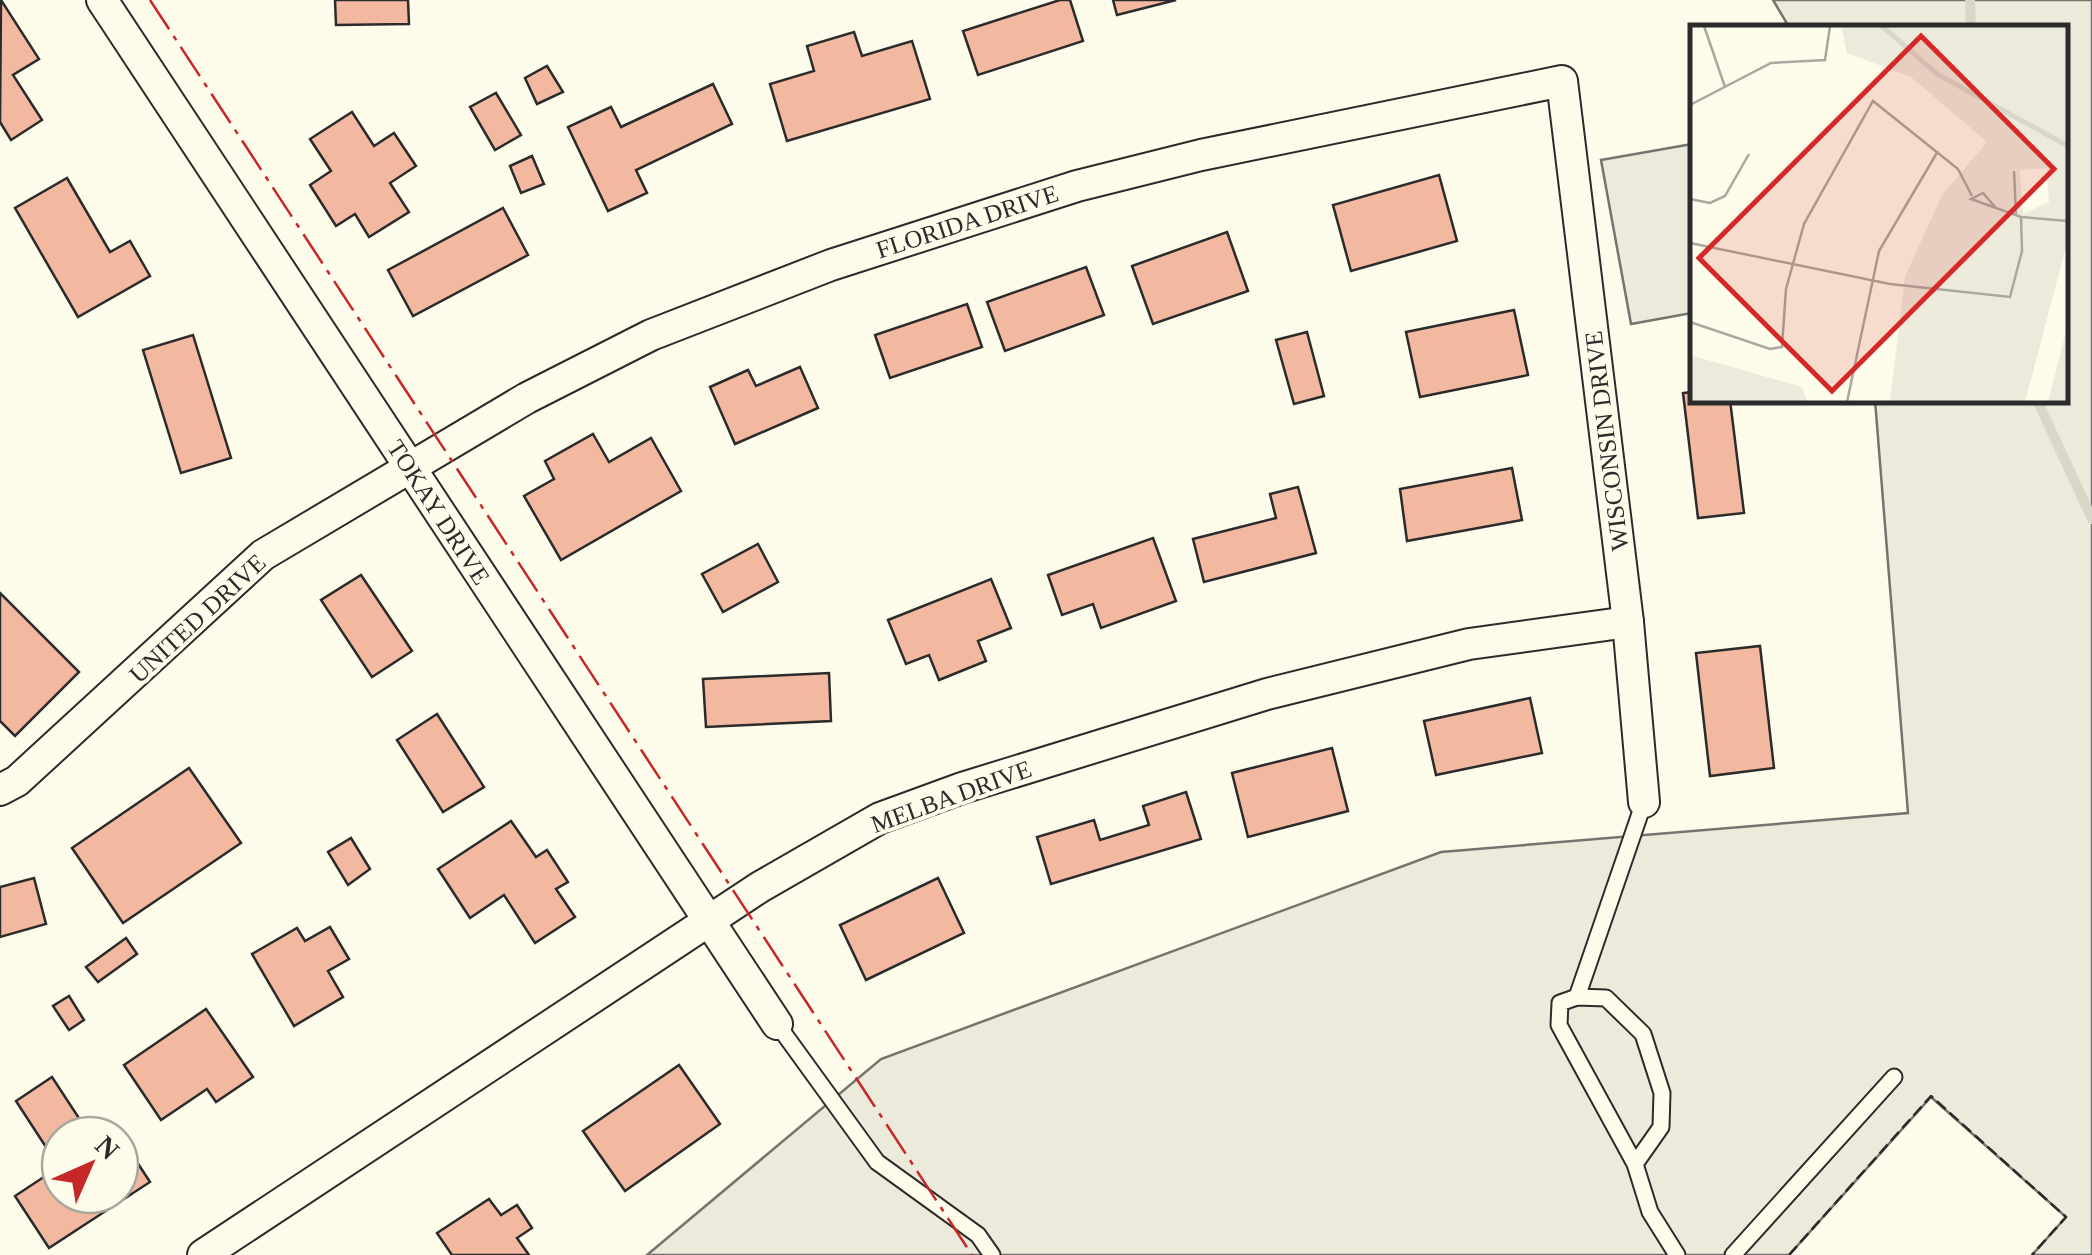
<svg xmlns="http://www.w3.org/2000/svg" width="2092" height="1255" viewBox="0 0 2092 1255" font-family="'Times New Roman',serif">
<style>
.green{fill:#ecebdb;stroke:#74746e;stroke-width:2.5}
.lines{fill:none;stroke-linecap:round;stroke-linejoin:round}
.stream{stroke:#d8d7c9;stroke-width:10}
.building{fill:#f2b8a0;stroke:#2b2b2b;stroke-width:2.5}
.service-casing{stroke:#2b2b2b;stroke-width:19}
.minor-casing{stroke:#2b2b2b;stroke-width:34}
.service{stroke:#fdfbea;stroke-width:15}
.minor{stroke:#fdfbea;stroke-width:30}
.fence{stroke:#2b2b2b;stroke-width:2.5;stroke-dasharray:12 5;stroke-linecap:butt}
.power{stroke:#c62828;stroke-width:2.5;stroke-dasharray:35 8 5 8;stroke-linecap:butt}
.labels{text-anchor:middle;stroke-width:8;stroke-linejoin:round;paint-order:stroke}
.street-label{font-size:25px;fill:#2b2b2b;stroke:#fdfbea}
.inset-river{fill:none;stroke:#d8d7c9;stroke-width:5}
.inset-road{fill:none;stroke:#a9a89e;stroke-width:2.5}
.view{fill:#d62828;fill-opacity:0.15;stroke:#d62828;stroke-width:5}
.inset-edge{fill:none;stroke:#2b2b2b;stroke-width:5}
</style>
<rect width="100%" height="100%" fill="#fdfbea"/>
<g class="green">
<polygon points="1773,0 2092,0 2092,1255 2032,1255 2066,1217 1931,1097 1789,1255 647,1255 881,1059 1441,852 1908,813 1875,400 2064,400 2064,28 1789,27"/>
<polygon points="1692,144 1692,313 1631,324 1601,160"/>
</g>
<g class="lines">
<g class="stream">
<polyline points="1970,0 1971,28"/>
<polyline points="2037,400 2092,519"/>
</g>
</g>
<g class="building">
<polygon points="1,0 39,59 13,75 42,120 11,140 0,122"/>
<polygon points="335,0 408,0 409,24 336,25"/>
<polygon points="1060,0 1070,0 1083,41 978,75 963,31"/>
<polygon points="1113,0 1176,0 1117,15"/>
<polygon points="854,32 862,56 912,41 930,99 787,141 770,84 814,71 807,46"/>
<polygon points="547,66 563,92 537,104 525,78"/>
<polygon points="713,84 732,124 636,170 647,193 608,211 568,127 611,107 621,127"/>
<polygon points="496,93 521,135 495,150 470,107"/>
<polygon points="352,112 374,146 394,133 416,166 390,183 409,212 369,237 355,214 336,226 310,185 331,171 310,139"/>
<polygon points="532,156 544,184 521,193 510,166"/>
<polygon points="1439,175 1457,241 1351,271 1333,205"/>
<polygon points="67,178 110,252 130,241 150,276 78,317 15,208"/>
<polygon points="503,208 528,255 413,316 388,270"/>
<polygon points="1227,232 1248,291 1153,324 1132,266"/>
<polygon points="1086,267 1104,315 1005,351 987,302"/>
<polygon points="967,304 982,347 890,378 875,335"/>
<polygon points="1514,310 1528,375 1420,397 1406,332"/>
<polygon points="1307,332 1324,396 1294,404 1276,340"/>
<polygon points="193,335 231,458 181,473 143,350"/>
<polygon points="800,367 818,408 735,444 710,387 748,370 756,386"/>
<polygon points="1692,392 1692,400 1730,400 1744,513 1698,518 1683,393"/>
<polygon points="593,434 609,462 651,438 681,491 561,560 524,496 554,479 545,461"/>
<polygon points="1512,468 1522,520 1407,541 1400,489"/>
<polygon points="1298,487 1316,553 1204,582 1193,539 1276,518 1270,494"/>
<polygon points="1153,538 1176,601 1101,628 1093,604 1062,615 1048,575"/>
<polygon points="758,544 778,582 723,612 702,574"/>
<polygon points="361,575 412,651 372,677 321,600"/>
<polygon points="991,579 1011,628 978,641 986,661 939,680 929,655 906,664 888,620"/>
<polygon points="0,593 79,672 15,736 0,721"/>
<polygon points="1760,646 1774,768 1710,776 1696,653"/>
<polygon points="829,673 831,721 706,727 703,679"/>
<polygon points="1530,698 1542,753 1436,775 1424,721"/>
<polygon points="437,714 484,787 443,812 397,740"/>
<polygon points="1332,748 1348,811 1248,837 1232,773"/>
<polygon points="189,768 241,843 123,923 72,848"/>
<polygon points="1186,792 1201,839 1051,884 1037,837 1094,820 1100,840 1149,825 1143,806"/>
<polygon points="511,821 536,857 547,850 568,882 556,889 575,917 535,943 504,895 470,918 438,869"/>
<polygon points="351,838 370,869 348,885 328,852"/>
<polygon points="34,878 46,924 0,937 0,887"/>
<polygon points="938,878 964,933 866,980 840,925"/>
<polygon points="330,927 349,959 328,971 343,997 294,1026 252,954 297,928 305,941"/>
<polygon points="126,938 137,954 98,982 86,967"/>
<polygon points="69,996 84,1020 69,1030 53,1006"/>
<polygon points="206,1009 253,1077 216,1102 207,1089 161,1120 124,1065"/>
<polygon points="679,1065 720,1124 625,1191 583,1131"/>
<polygon points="52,1077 90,1135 60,1135 60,1195 120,1195 120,1136 150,1182 49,1248 15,1196 59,1167 16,1101"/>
<polygon points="489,1199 501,1215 517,1205 532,1228 517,1238 529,1255 452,1255 437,1233"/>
</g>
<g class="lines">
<g class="service-casing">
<g id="service">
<polyline points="1577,997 1644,802"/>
<polyline points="777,1024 877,1162 978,1235 992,1255"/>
<polyline points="1635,1164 1661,1127 1662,1093 1643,1034 1606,998 1577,997 1560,1003 1559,1025 1635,1164 1650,1212 1677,1255"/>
<polyline points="1733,1255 1894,1077"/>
</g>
</g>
<g class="minor-casing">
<g id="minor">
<polyline points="102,0 777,1024"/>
<polyline points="0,790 17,781 263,555 527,398 651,335 831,265 1077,186 1201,155 1562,81 1628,622 1644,802"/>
<polyline points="203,1255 760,887 880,818 962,788 1267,694 1469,644 1628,622"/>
</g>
</g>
<use href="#service" class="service"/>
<use href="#minor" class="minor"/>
<polyline class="fence" points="1789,1255 1931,1096 2066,1217 2032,1255"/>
<polyline class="power" points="150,0 972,1255"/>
</g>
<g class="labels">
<g class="street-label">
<text transform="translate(967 221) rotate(-18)" y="9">FLORIDA DRIVE</text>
<text transform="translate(1606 441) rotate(-97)" y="9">WISCONSIN DRIVE</text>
<text transform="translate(439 512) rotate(57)" y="9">TOKAY DRIVE</text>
<text transform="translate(197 618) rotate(-43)" y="9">UNITED DRIVE</text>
<text transform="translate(951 796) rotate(-20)" y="9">MELBA DRIVE</text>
</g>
</g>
<g transform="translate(1690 25)">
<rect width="378" height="378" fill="#fdfbea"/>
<path d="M151,1H377V218L335,377H200L215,252L252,170L297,117L221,52L157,28ZM357,143L359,177L333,189L330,145ZM377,303V377H358ZM0,330L112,362L117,377H0Z" fill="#ecebdb" fill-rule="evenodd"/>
<path class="inset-river" d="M192,1L247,49L378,121"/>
<path class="inset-road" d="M14,1L35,62M0,80L81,38L135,35L140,1M324,146L326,190M0,174L20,178L35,171L59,129M331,192L378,196M0,218L200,259L320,272L332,226L331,192L306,183L293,168L281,174L306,183M0,297L80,324L92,322L96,264L114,199L183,76L268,144L282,171M157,377L189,226L248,126"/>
<path class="view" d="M231,11L364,144L142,366L9,233Z"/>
<rect width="378" height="378" class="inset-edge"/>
</g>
<g transform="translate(90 1165) rotate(45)"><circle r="48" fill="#fdfbea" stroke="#a9a89e" stroke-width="2.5"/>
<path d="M0-8L18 38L0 25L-18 38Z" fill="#c62828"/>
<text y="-15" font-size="28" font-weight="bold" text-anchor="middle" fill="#2b2b2b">N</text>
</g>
</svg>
